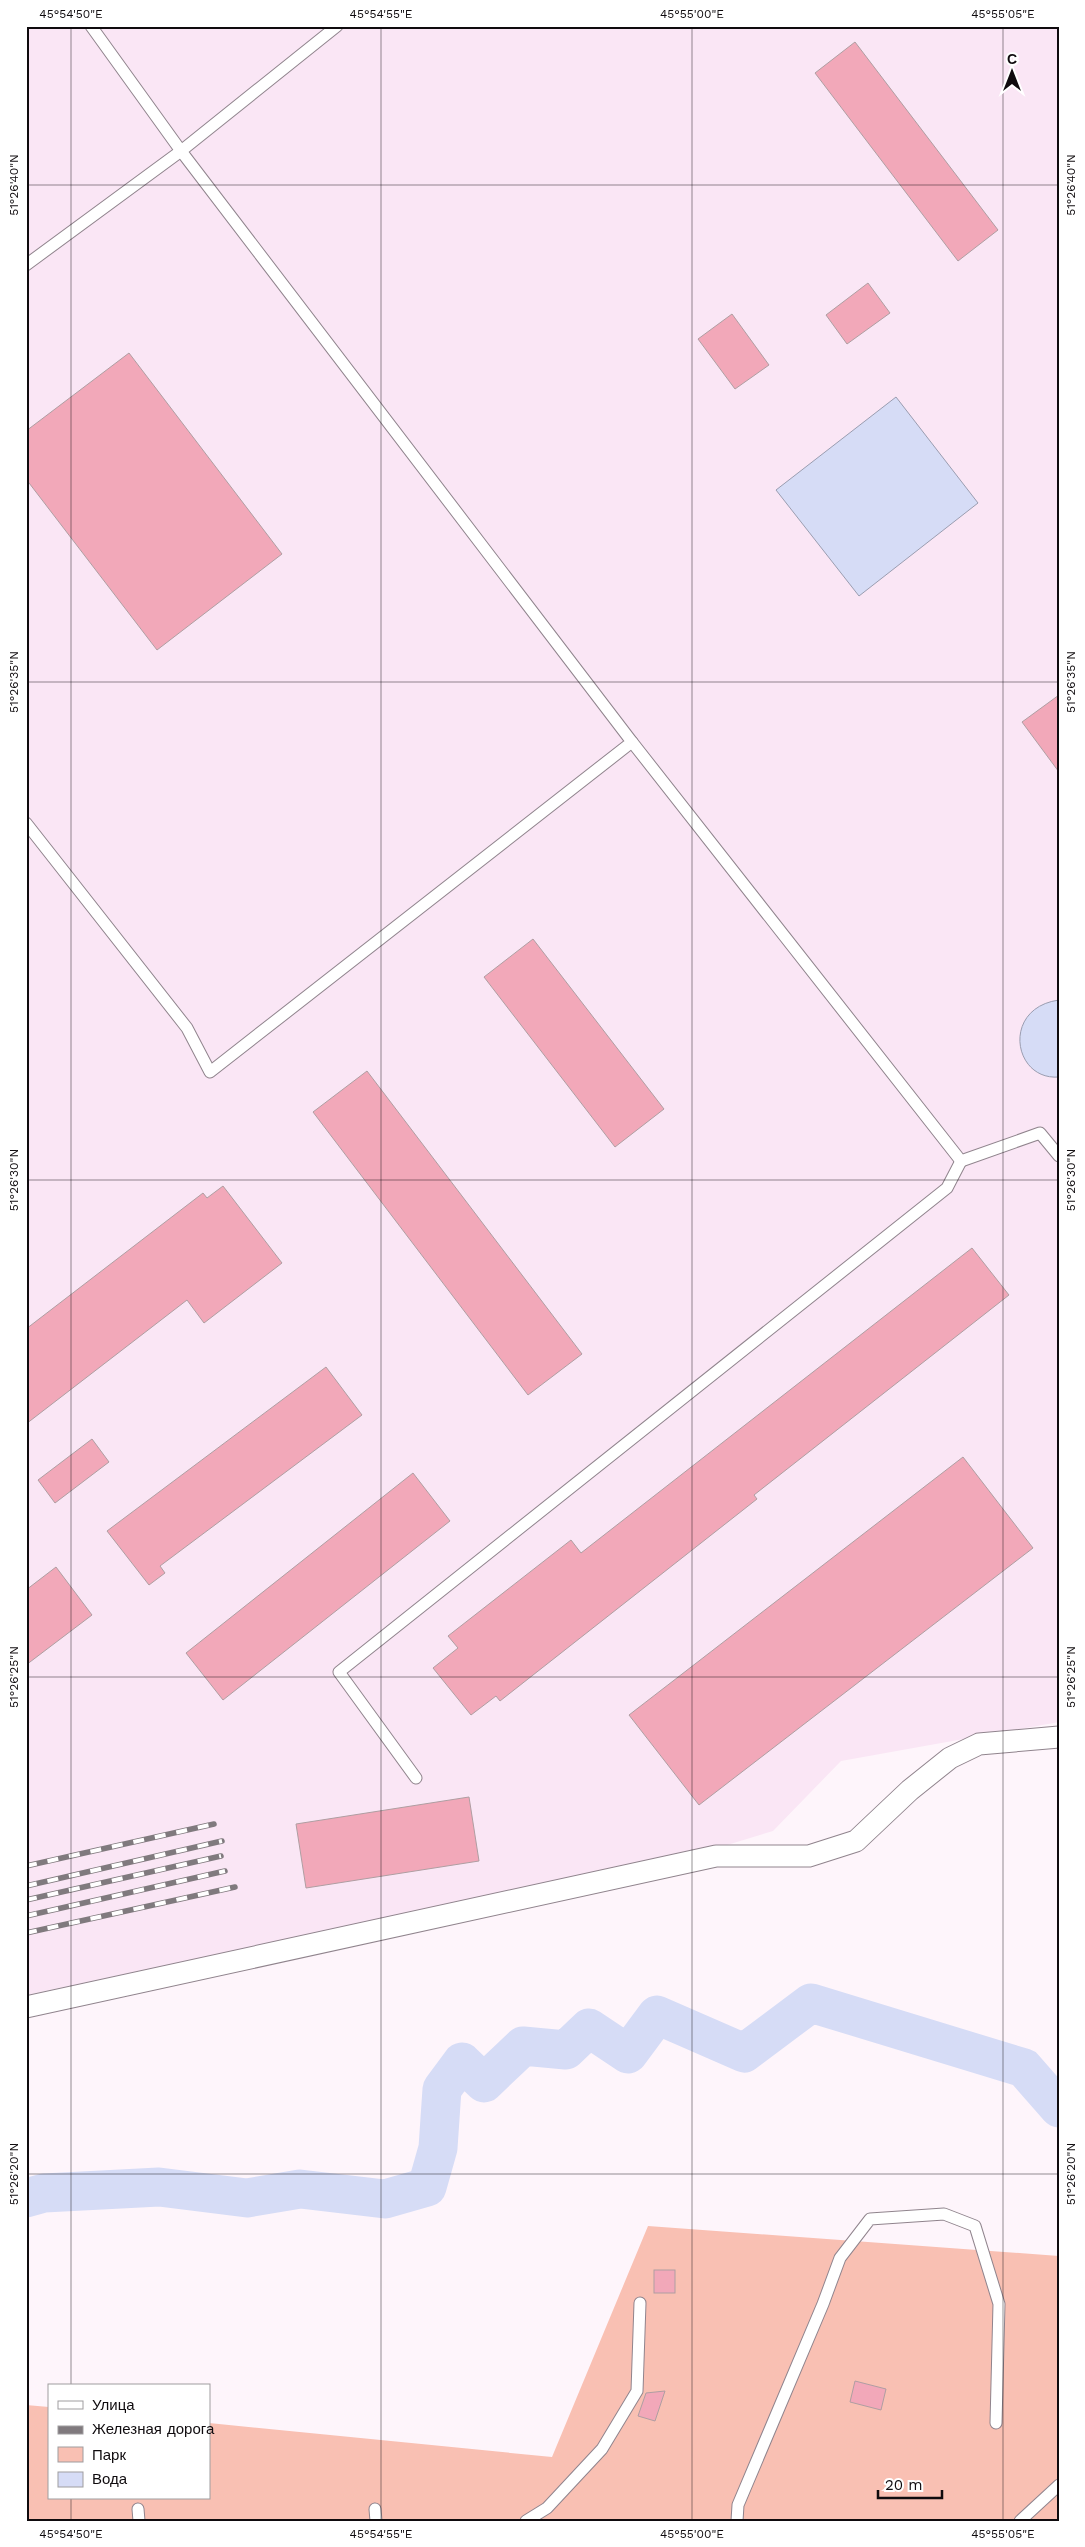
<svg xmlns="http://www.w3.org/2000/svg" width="1085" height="2547" viewBox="0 0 1085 2547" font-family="'Work Sans',sans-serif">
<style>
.built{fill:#fae6f5}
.green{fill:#f9c0b3}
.water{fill:#d6dcf6;stroke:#9a9db0}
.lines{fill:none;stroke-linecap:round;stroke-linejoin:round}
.river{stroke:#d6dcf6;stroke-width:39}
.building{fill:#f2a8b9;stroke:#af9ea2}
.service-casing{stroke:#90848d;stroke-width:13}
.minor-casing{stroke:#90848d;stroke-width:23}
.service{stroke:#fff;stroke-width:11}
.minor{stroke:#fff;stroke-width:21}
.rail-casing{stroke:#807a7e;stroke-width:5.5}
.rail{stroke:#fff;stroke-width:4;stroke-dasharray:11;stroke-linecap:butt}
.ticks{fill:none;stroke:#0f0b0e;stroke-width:1;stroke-opacity:0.45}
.neatline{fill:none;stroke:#0f0b0e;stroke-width:2}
.ticks-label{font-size:12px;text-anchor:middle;fill:#0f0b0e}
</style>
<rect width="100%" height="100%" fill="#fef5fb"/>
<polygon class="built" points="26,26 1059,26 1059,1722 841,1761 773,1831 714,1849 26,1995"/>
<polygon class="green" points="648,2226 1059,2256 1059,2521 26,2521 26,2405 49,2407 49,2498 209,2498 209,2423 552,2457"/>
<g class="water">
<polygon points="896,397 978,503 859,596 776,490"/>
<path d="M1059,1000V1077C1013,1081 1001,1008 1059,1000Z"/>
</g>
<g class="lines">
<polyline class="river" points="26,2198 44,2193 159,2187 247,2198 300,2189 385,2199 427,2187 438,2148 442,2089 462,2062 484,2083 523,2046 566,2050 589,2028 628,2054 657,2015 744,2053 811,2003 1024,2068 1059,2108"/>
</g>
<g class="building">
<polygon points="855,42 998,230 958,261 815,73"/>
<polygon points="868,283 890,313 847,344 826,315"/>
<polygon points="732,314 769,365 735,389 698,339"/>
<polygon points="129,353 282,554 157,650 26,479 26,431"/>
<polygon points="1059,695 1059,772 1022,722"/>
<polygon points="533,939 664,1109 615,1147 484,977"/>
<polygon points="367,1071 582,1354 528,1395 313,1112"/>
<polygon points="223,1186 282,1263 204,1323 187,1300 26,1424 26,1329 203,1193 207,1198"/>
<polygon points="972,1248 1009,1295 754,1495 757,1499 500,1701 496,1696 471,1715 433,1668 458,1648 448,1636 571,1540 581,1553"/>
<polygon points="326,1367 362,1415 160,1566 165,1573 149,1585 107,1531"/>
<polygon points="92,1439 109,1462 55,1503 38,1480"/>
<polygon points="963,1457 1033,1548 699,1805 629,1715"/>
<polygon points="413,1473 450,1521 223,1700 186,1653"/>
<polygon points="56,1567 92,1615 26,1665 26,1590"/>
<polygon points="469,1797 479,1861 306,1888 296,1824"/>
<rect x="654" y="2270" width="21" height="23"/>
<polygon points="855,2381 886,2389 881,2410 850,2402"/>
<polygon points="665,2391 655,2421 638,2416 646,2393"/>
</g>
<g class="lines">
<g class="service-casing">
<g id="service">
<polyline points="26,265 181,151 337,26"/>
<polyline points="632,742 961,1161 1040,1133 1059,1156"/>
<polyline points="26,823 187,1028 210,1072 632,742 181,151 91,26"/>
<polyline points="416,1778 339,1672 947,1188 961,1161"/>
<polyline points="138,2509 139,2521"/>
<polyline points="375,2509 376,2521"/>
<polyline points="526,2521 547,2508 602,2449 637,2391 640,2303"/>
<polyline points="737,2521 738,2505 823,2304 840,2258 870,2219 944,2214 975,2226 999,2304 996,2423"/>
<polyline points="1020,2521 1059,2485"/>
</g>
</g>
<g class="minor-casing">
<polyline id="minor" points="26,2007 716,1856 809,1856 856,1841 910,1790 950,1758 979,1744 1059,1737"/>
</g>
<use href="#service" class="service"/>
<use href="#minor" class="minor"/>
<g class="rail-casing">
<g id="rail">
<polyline points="26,1866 214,1824"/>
<polyline points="26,1886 222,1841"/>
<polyline points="26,1900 221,1856"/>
<polyline points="26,1916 225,1871"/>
<polyline points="26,1933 235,1887"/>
</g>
</g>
<use href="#rail" class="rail"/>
</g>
<path class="ticks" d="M71,26V2386M381,26V2521M692,26V2521M1003,26V2521M26,185H1059M26,682H1059M26,1180H1059M26,1677H1059M26,2174H1059M71,2498V2521"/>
<rect width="1085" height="2547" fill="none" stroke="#ffffff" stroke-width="55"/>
<rect x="48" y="2384" width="162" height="115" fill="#ffffff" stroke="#9f9d9f"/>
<rect x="58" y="2401" width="25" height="8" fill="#ffffff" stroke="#9f9d9f"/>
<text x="92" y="2410" font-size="15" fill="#0f0b0e">Улица</text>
<rect x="58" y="2426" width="25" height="8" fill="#807a7e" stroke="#9f9d9f"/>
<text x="92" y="2434" font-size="15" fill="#0f0b0e">Железная дорога</text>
<rect x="58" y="2447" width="25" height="15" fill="#f9c0b3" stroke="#9f9d9f"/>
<text x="92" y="2460" font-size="15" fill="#0f0b0e">Парк</text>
<rect x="58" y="2472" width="25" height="15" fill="#d6dcf6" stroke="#9f9d9f"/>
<text x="92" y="2484" font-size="15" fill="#0f0b0e">Вода</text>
<g transform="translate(1012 72)" stroke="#ffffff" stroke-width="4" paint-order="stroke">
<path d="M0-4L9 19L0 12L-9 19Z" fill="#0f0b0e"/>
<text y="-8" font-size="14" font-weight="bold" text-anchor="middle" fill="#0f0b0e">С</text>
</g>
<path d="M878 2490v8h64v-8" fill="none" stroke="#0f0b0e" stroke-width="2.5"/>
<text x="885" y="2490" font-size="15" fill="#0f0b0e" stroke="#ffffff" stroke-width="4" paint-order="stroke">20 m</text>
<rect x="28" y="28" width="1030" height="2492" class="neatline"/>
<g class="ticks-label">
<text x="71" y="18">45°54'50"E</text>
<text x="381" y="18">45°54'55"E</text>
<text x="692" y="18">45°55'00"E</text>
<text x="1003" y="18">45°55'05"E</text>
<text transform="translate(14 185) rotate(-90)" y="4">51°26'40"N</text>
<text transform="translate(1071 185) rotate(-90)" y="4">51°26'40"N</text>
<text transform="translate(14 682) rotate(-90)" y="4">51°26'35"N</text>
<text transform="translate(1071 682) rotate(-90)" y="4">51°26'35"N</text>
<text transform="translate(14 1180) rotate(-90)" y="4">51°26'30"N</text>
<text transform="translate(1071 1180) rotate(-90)" y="4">51°26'30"N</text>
<text transform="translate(14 1677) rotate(-90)" y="4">51°26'25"N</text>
<text transform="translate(1071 1677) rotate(-90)" y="4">51°26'25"N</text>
<text transform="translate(14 2174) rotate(-90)" y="4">51°26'20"N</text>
<text transform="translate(1071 2174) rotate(-90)" y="4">51°26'20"N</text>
<text x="71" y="2538">45°54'50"E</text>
<text x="381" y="2538">45°54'55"E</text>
<text x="692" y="2538">45°55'00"E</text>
<text x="1003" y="2538">45°55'05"E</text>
</g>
</svg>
